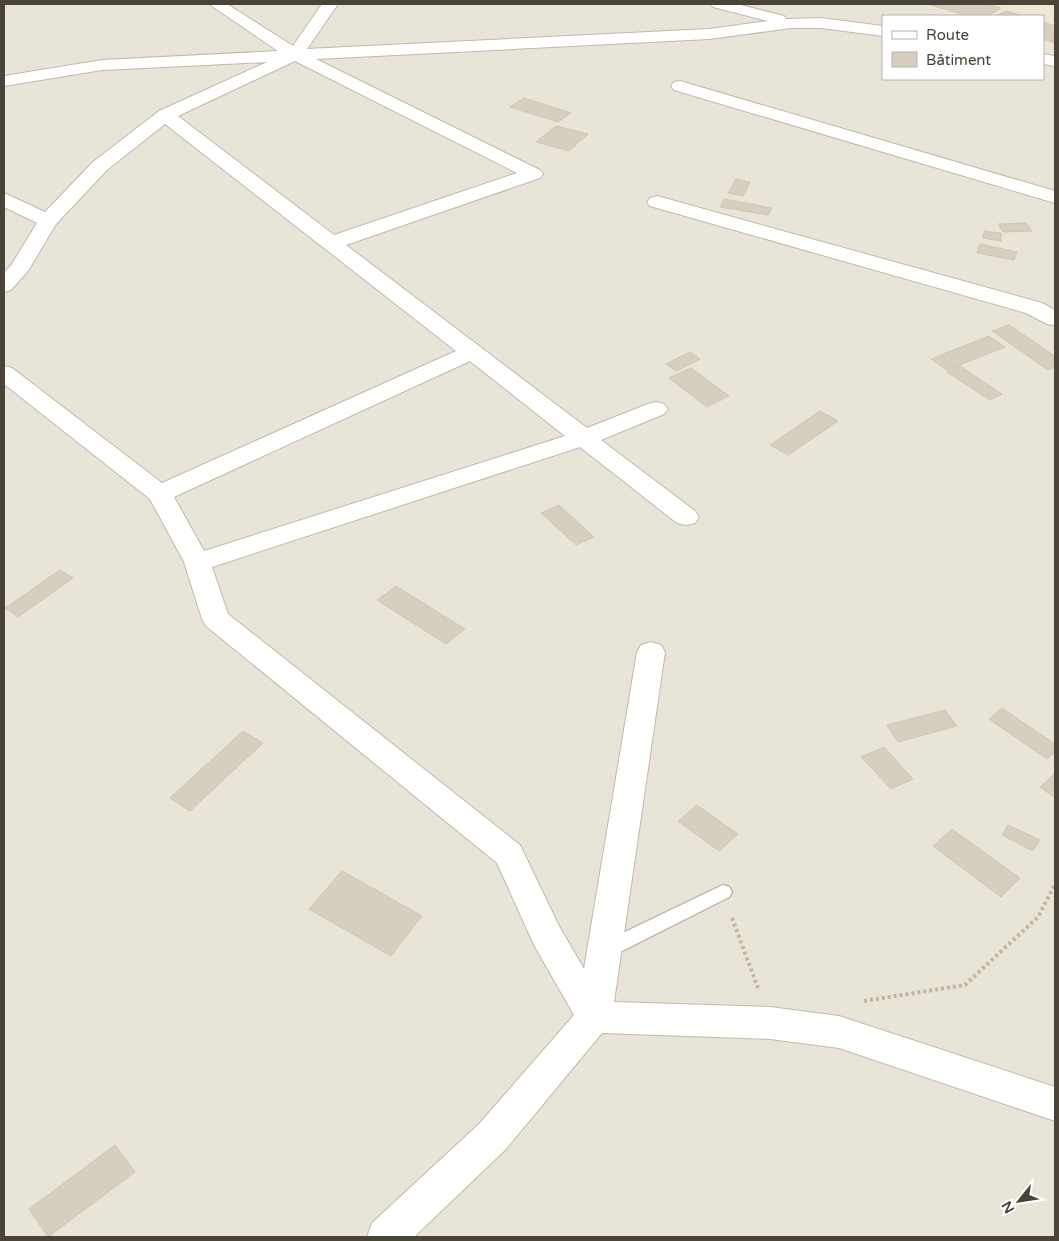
<svg xmlns="http://www.w3.org/2000/svg" width="1059" height="1241" viewBox="0 0 1059 1241" font-family="'Varela Round',sans-serif">
<style>
.residential{fill:#e9e4d8;fill-rule:evenodd}
.education{fill:#eee7d4}
.building{fill:#d6cebf;stroke:#d1c6b2}
.lines{fill:none;stroke-linecap:round;stroke-linejoin:round}
.lane-casing{stroke:#c0baac;stroke-width:3}
.street-casing{stroke:#c0baac;stroke-width:2}
.path{stroke:#c2b69e;stroke-width:4;stroke-dasharray:3 3;stroke-linecap:butt}
.lane{fill:#fff;fill-rule:evenodd}
.street{fill:#fff;fill-rule:evenodd}
</style>
<rect width="100%" height="100%" fill="#f5f2ea"/>
<path class="residential" d="M4,4H1055V1237H4ZM883,16H1043V79H883Z"/>
<polygon class="education" points="918,4 1055,4 1055,47 1043,43 1043,16 958,16"/>
<g class="building">
<polygon points="927,4 986,4 1001,8 988,16 968,16"/>
<polygon points="1006,11 1024,16 996,16"/>
<polygon points="1043,22 1055,26 1055,43 1043,39"/>
<polygon points="524,98 571,113 558,122 510,107"/>
<polygon points="556,126 588,134 569,151 536,142"/>
<polygon points="736,179 750,182 743,196 728,193"/>
<polygon points="724,199 772,208 768,215 720,207"/>
<polygon points="1026,223 1032,231 1003,232 998,224"/>
<polygon points="984,231 1001,233 1001,241 983,238"/>
<polygon points="980,244 1017,252 1014,260 977,253"/>
<polygon points="1009,325 1055,356 1055,367 1048,370 992,331"/>
<polygon points="989,336 1005,347 947,370 931,359"/>
<polygon points="690,352 700,359 676,371 666,364"/>
<polygon points="960,366 1002,394 990,400 947,372"/>
<polygon points="691,368 729,396 707,407 669,378"/>
<polygon points="820,411 838,421 788,455 770,445"/>
<polygon points="559,505 594,537 576,545 541,513"/>
<polygon points="60,570 73,578 18,617 5,608"/>
<polygon points="396,586 465,629 446,644 377,600"/>
<polygon points="1002,708 1055,744 1055,752 1047,759 989,719"/>
<polygon points="945,710 957,726 898,742 887,725"/>
<polygon points="243,731 263,743 190,811 170,798"/>
<polygon points="884,747 913,779 891,789 861,757"/>
<polygon points="1055,773 1055,798 1040,787"/>
<polygon points="697,805 738,834 719,851 678,821"/>
<polygon points="1008,825 1040,840 1033,851 1002,835"/>
<polygon points="952,829 1020,878 1001,897 933,846"/>
<polygon points="342,871 422,916 391,956 309,909"/>
<polygon points="115,1145 135,1172 48,1237 29,1209"/>
</g>
<g class="lines">
<g class="lane-casing">
<polygon id="lane" points="723,885 729,887 732,892 729,897 612,956 606,958 600,956 597,950 600,944"/>
</g>
<g class="street-casing">
<g id="street">
<path d="M209,4H227L293,46L322,4H338L307,49L709,29L768,21L713,7L711,4H737L784,16L786,19L821,18L883,26V36L821,28H791L709,39L316,59L540,170L543,174L540,178L346,245L587,428L648,404L656,402L664,404L668,409L664,414L601,440L695,511L699,517L695,523L686,525L677,523L580,447L212,567L228,614L520,845L559,926L584,969L637,652L641,645L651,642L661,645L665,652L614,1002L770,1007L839,1016L1055,1087V1121L839,1048L770,1039L602,1033L505,1150L414,1237H367L372,1223L479,1124L574,1015L534,945L497,863L206,626L202,619L184,562L150,499L4,384V366L12,368L162,483L456,351L165,124L107,170L56,224L28,271L11,290L4,292V273L12,264L37,223L4,207V193L45,212L93,162L159,111L267,62L102,70L4,86V76L102,60L278,51ZM295,61L517,173L334,235L178,116ZM470,361L565,436L204,551L174,497Z"/>
<polygon points="1043,54 1055,56 1055,66 1043,64"/>
<polygon points="680,81 1055,191 1055,203 674,90 671,86 674,82"/>
<polygon points="657,196 1042,303 1055,310 1055,325 1047,324 1026,313 650,206 647,202 650,198"/>
</g>
</g>
<g class="path">
<polyline points="732,918 758,988"/>
<polyline points="864,1001 965,985 1038,917 1055,884"/>
</g>
<use href="#lane" class="lane"/>
<use href="#street" class="street"/>
</g>
<rect width="1059" height="1241" fill="none" stroke="#494338" stroke-width="10"/>
<rect x="882" y="15" width="162" height="65" fill="#ffffff" stroke="#b6b4af"/>
<rect x="892" y="31" width="25" height="8" fill="#ffffff" stroke="#b6b4af"/>
<text x="926" y="40" font-size="15" fill="#494338">Route</text>
<rect x="892" y="52" width="25" height="15" fill="#d6cebf" stroke="#b6b4af"/>
<text x="926" y="65" font-size="15" fill="#494338">Bâtiment</text>
<g transform="translate(1019 1201) rotate(240)" stroke="#ffffff" stroke-width="4" paint-order="stroke">
<path d="M0-4L9 19L0 12L-9 19Z" fill="#494338"/>
<text y="-8" font-size="14" font-weight="bold" text-anchor="middle" fill="#494338">N</text>
</g>
</svg>
